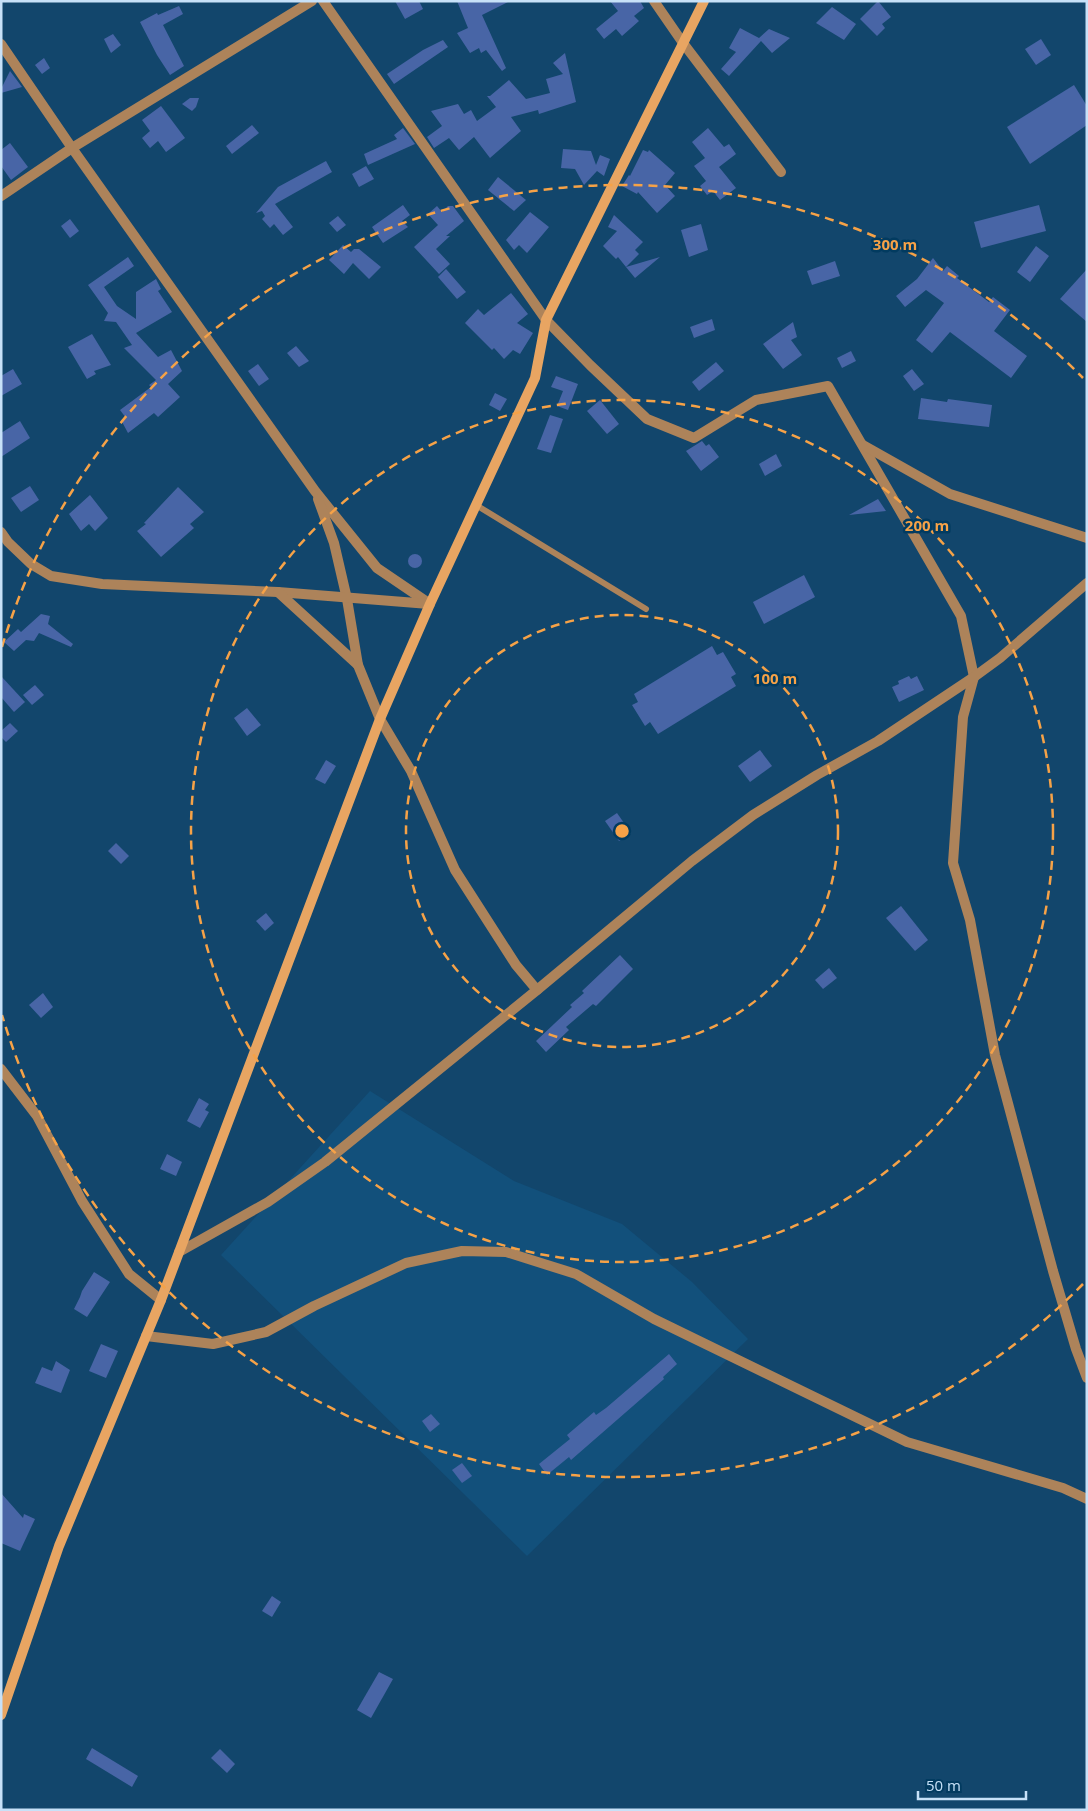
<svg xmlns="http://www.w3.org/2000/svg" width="1088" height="1811" viewBox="0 0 1088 1811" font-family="'Open Sans',sans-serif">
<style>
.built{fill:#12507b}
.building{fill:#4865a6}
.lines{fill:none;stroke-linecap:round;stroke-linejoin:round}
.service{stroke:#ad835a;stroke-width:6}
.minor{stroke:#ad835a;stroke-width:10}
.secondary{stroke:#e8a562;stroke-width:10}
.ring{fill:none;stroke:#f6a247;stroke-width:2.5;stroke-dasharray:9 6}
.centre{fill:#f6a247;stroke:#023b60;stroke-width:2.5}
.ring-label{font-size:15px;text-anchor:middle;font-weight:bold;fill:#f6a247;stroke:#023b60;stroke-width:5;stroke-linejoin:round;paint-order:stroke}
</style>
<rect width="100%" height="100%" fill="#12466c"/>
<polygon class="built" points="370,1091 514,1181 622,1224 692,1282 748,1339 527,1556 221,1255"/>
<g class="building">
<polygon points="395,1 419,1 423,9 405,19"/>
<polygon points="457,1 510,1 482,15 506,68 502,71 486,50 481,53 479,48 470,53 457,33 468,28"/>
<polygon points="610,1 640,1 644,8 634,16 639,21 622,36 616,29 604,39 596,29 618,11"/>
<polygon points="878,1 891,17 882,24 885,28 877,36 860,19"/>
<polygon points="179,6 183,14 163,25 184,66 170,75 157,55 140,22 157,13 158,15"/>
<polygon points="832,7 856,24 844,40 816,23"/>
<polygon points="740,28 759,38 769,29 790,38 772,53 761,41 729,76 721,69 736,52 729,48"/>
<polygon points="113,34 121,45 111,53 104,39"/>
<polygon points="1041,39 1051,55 1036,65 1025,49"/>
<polygon points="443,40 448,47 394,84 387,74 423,50"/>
<polygon points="565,53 576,102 539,114 538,110 511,117 521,131 490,158 474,137 459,150 449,138 434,148 427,137 442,126 431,111 458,104 464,114 471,110 477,121 496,107 487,96 490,96 509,80 526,99 550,93 546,79 563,74 553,63"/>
<polygon points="44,58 50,68 42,74 35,65"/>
<polygon points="10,71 22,87 1,93 1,89"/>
<polygon points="1074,85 1087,106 1087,125 1030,164 1007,127"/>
<polygon points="190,98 199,98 196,107 192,111 182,104"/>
<polygon points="161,106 185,138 166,152 158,141 150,148 142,138 150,131 142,120"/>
<polygon points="252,125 259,133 232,154 226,146"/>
<polygon points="403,128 415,144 368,165 364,154 397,139 394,135"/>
<polygon points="708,128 724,147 729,144 736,154 719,167 736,188 720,200 713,191 707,195 700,186 706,181 694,166 705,158 692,142"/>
<polygon points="10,143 28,167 11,180 1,166 1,150"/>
<polygon points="563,149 591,151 596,165 600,155 610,159 604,176 597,171 584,185 575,169 561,168"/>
<polygon points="643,150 648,152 649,150 675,173 665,185 675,196 657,213 638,192 637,194 622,186 629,175 630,176"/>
<polygon points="326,161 332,172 275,204 293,227 283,235 274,224 270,228 262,219 265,216 262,211 256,213 278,187"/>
<polygon points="366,166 374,179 359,187 352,174"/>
<polygon points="498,177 526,200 514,211 488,190"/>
<polygon points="403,205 410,215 402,221 408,227 383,243 372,227"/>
<polygon points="1039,205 1046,231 981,248 974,222"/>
<polygon points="437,206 442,212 448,206 453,206 464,221 446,236 450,236 436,249 450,264 439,274 414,247 438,225 428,214"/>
<polygon points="530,212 549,227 527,253 519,245 514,250 506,240"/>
<polygon points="614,215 643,242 635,250 639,254 626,267 618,257 616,259 603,246 617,231 608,227"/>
<polygon points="338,216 346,225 337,232 329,223"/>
<polygon points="70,219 79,231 70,238 61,226"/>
<polygon points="701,224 708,250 689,257 681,230"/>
<polygon points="343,245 351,252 354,249 359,249 381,267 369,279 353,263 344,274 329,260"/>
<polygon points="1036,246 1049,256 1030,282 1017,272"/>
<polygon points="128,257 134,266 104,287 117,306 136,319 136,292 156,279 161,289 158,291 172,312 136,333 158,357 171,350 182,371 168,384 180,397 158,417 154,413 128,433 121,420 126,418 120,410 151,387 149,385 156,380 124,348 132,345 116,322 104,321 108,313 88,285"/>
<polygon points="660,257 635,278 626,267"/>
<polygon points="933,258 943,271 947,266 959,276 957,278 989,302 993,297 1010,310 994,331 1027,356 1011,378 950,332 932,353 916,340 944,303 926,290 905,307 896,296 917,279"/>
<polygon points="835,261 840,276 812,285 807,271"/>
<polygon points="446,269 466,292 457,299 438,277"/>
<polygon points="1087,269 1087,322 1060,299"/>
<polygon points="511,293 528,314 517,323 533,333 520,354 513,350 504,359 494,348 492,350 465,323 478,309 484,315"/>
<polygon points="712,319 715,330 694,338 690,327"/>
<polygon points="793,322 797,337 791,340 802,355 783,369 763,344"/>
<polygon points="92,334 111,365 94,371 96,374 87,379 68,347"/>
<polygon points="296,346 309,361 299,367 287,353"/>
<polygon points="851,351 856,361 842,368 837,358"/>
<polygon points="716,362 724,371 699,391 692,382"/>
<polygon points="258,364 269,379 259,386 248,371"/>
<polygon points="13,369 22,384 1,396 1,376"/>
<polygon points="912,369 924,384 914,391 903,376"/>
<polygon points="556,376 578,384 568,410 557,406 563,391 551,387"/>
<polygon points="495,393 507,399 500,411 489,405"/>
<polygon points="921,398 947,402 948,399 992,405 989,427 918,419"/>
<polygon points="600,400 619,424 607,434 587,411"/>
<polygon points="550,415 563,419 551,453 537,449"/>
<polygon points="20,421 30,438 1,457 1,433"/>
<polygon points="702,441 706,446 709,444 719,457 701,471 686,451"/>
<polygon points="776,454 782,466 765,476 759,464"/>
<polygon points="30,486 39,500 21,512 11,498"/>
<polygon points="178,487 204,512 190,524 194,528 161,557 137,531 146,524 144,523"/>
<polygon points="90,495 108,518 95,531 89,524 81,531 69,514"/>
<polygon points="878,499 886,511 849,515"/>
<circle cx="415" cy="561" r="7"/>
<polygon points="804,575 815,597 764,624 753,602"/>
<polygon points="41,614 50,616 48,624 73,644 71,647 39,633 34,641 26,640 14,651 4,642 18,629 21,632"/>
<polygon points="712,646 717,655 723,652 736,674 731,677 736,686 658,734 650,722 645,726 632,705 638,702 634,694"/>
<polygon points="1,676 25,702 14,712 1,697"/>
<polygon points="909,676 911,679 917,676 924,690 899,702 892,687 899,684 898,681"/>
<polygon points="35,685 44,695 32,705 23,695"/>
<polygon points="247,708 261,725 247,736 234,718"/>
<polygon points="10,723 18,731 6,742 1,737 1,731"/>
<polygon points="760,750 772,766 750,782 738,766"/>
<polygon points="326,760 336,766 325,784 315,779"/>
<polygon points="617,813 631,833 619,841 605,821"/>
<polygon points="116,843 129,856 121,864 108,851"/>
<polygon points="901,906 928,940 915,951 886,918"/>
<polygon points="266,913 274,923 265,931 256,921"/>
<polygon points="620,955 633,969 596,1006 593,1004 566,1027 569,1030 546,1052 536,1041 572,1007 570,1005 584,993 582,991"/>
<polygon points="829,968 837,978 823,989 815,980"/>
<polygon points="43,993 53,1007 41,1018 29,1005"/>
<polygon points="199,1098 209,1104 205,1110 209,1112 200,1128 187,1121"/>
<polygon points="167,1154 182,1162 176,1176 160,1169"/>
<polygon points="94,1272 110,1282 87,1317 74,1309 80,1297 82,1291"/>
<polygon points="101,1344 118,1351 106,1378 89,1371"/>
<polygon points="669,1354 677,1364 663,1377 664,1379 571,1460 569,1457 547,1475 539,1464 570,1439 567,1435 594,1412 596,1415 606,1408"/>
<polygon points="56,1361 70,1370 61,1393 35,1383 42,1367 52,1371"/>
<polygon points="431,1414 440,1424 430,1432 422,1421"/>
<polygon points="462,1463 472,1476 462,1483 452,1470"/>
<polygon points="1,1493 23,1518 24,1514 35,1519 20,1551 1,1543"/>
<polygon points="272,1596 281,1602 272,1617 262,1611"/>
<polygon points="379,1672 393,1679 371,1718 357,1710"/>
<polygon points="92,1748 138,1776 132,1787 86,1759"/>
<polygon points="220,1749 235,1764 227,1773 211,1758"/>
</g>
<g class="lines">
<polyline class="service" points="476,505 646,609"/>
<g class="minor">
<polyline points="323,1 546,320 590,365 647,419 694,438 756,400 828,386 961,616 974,677 963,717 953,863 970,920 995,1055 1053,1271 1076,1349 1087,1378"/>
<polyline points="654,1 683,43 781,172"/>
<polyline points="1,44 72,148 315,491 377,568 430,604"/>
<polyline points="1,196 72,148 312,1"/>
<polyline points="863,445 950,494 1087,538"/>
<polyline points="318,499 334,543 347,599 358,665 380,719 411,771 455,870 516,965 537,990"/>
<polyline points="1,532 8,542 31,564 51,576 102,584 278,592 429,604"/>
<polyline points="278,592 358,665"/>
<polyline points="1,1069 37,1116 82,1201 129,1274 161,1300"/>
<polyline points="179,1252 268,1202 325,1162 537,990 692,861 753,815 817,775 878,741 974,677 1000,658 1087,583"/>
<polyline points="146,1336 213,1344 266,1332 314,1306 406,1263 462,1251 506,1252 576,1274 654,1319 907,1442 1063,1488 1087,1499"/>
</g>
<polyline class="secondary" points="1,1715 59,1546 161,1300 380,719 430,604 535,378 546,320 704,1"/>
</g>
<g class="ring">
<circle cx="622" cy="831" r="216"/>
<circle cx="622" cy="831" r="431"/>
<path d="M1083 1284A647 647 0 0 1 2 1015M2 647A647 647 0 0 1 1083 378"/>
</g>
<circle cx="622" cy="831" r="8" class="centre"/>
<g class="ring-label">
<text x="895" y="250">300 m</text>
<text x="927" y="531">200 m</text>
<text x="775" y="684">100 m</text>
</g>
<rect width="1088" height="1811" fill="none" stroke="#c7e1f8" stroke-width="5"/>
<path d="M918 1791v8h108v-8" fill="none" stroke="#c7e1f8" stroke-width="2.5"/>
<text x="926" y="1791" font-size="15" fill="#c7e1f8" stroke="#023b60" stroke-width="4" paint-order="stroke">50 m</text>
</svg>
